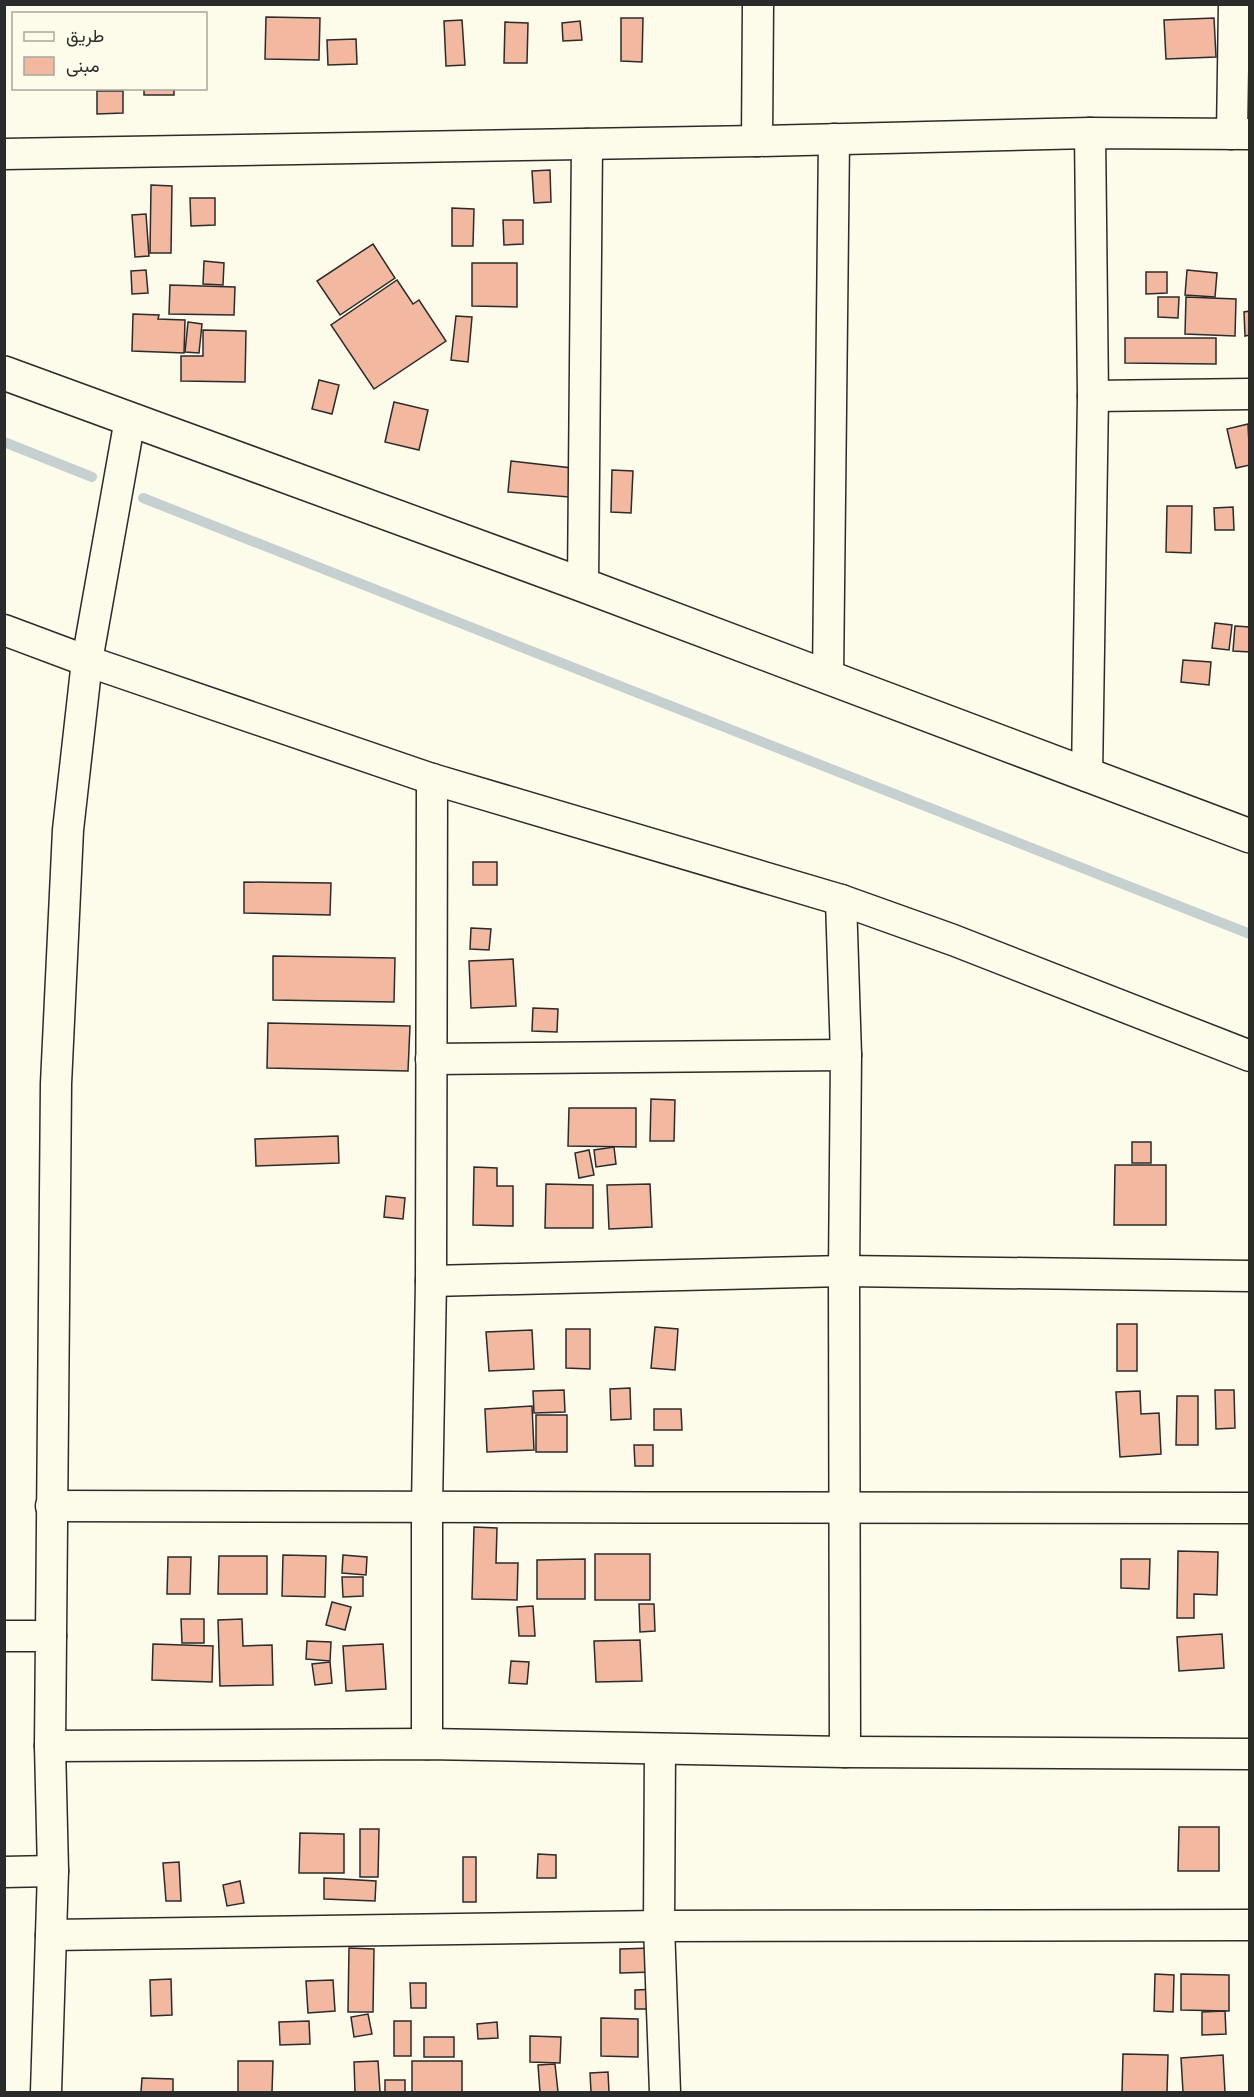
<svg xmlns="http://www.w3.org/2000/svg" width="1254" height="2097" viewBox="0 0 1254 2097" font-family="'IBM Plex Sans',Vazirmatn,sans-serif">
<style>
.lines{fill:none;stroke-linecap:round;stroke-linejoin:round}
.stream{stroke:#c7d0d0;stroke-width:10}
.building{fill:#f2b8a0;stroke:#2b2b2b;stroke-width:1.5}
.street-casing{stroke:#2b2b2b;stroke-width:33}
.primary-casing{stroke:#2b2b2b;stroke-width:36}
.street{stroke:#fdfbea;stroke-width:30}
.primary{stroke:#fdfbea;stroke-width:33}
</style>
<rect width="100%" height="100%" fill="#fdfbea"/>
<g class="lines">
<g class="stream">
<polyline points="4,442 92,477"/>
<polyline points="143,498 1250,934"/>
</g>
</g>
<g class="building">
<polygon points="266,17 320,18 319,60 265,59"/>
<polygon points="621,18 643,18 642,62 621,61"/>
<polygon points="1214,18 1216,57 1166,59 1164,20"/>
<polygon points="462,20 465,65 446,66 444,21"/>
<polygon points="580,21 582,40 563,41 562,23"/>
<polygon points="505,22 528,23 527,63 504,63"/>
<polygon points="356,39 357,64 328,65 327,40"/>
<rect x="144" y="88" width="30" height="7"/>
<polygon points="97,91 123,91 123,113 97,114"/>
<polygon points="550,170 551,202 534,203 532,171"/>
<polygon points="151,185 172,186 171,253 150,253"/>
<polygon points="190,198 215,198 215,225 191,226"/>
<polygon points="452,208 474,209 473,246 452,246"/>
<polygon points="146,214 149,256 135,257 132,215"/>
<polygon points="503,220 523,220 523,244 504,245"/>
<polygon points="373,244 395,278 340,315 317,281"/>
<polygon points="204,261 224,263 223,285 203,284"/>
<polygon points="472,263 517,263 517,307 472,306"/>
<polygon points="146,270 148,293 132,294 131,271"/>
<polygon points="1187,270 1217,273 1215,297 1185,295"/>
<polygon points="1146,272 1167,272 1167,293 1146,294"/>
<polygon points="397,280 413,304 419,300 446,341 374,389 331,325"/>
<polygon points="170,285 235,287 234,315 169,314"/>
<polygon points="1158,297 1179,297 1178,318 1158,317"/>
<polygon points="1186,297 1236,299 1235,336 1185,334"/>
<polygon points="1250,311 1250,335 1245,336 1244,312"/>
<polygon points="133,314 159,315 158,319 185,320 184,353 132,351"/>
<polygon points="456,316 472,317 468,362 451,360"/>
<polygon points="188,322 202,324 199,353 185,352"/>
<polygon points="203,330 246,331 245,382 181,381 181,356 203,356"/>
<polygon points="1125,338 1216,338 1216,364 1125,363"/>
<polygon points="319,380 339,385 332,414 312,409"/>
<polygon points="394,402 428,410 419,450 385,442"/>
<polygon points="1248,424 1250,465 1236,468 1227,429"/>
<polygon points="511,461 572,468 569,497 508,492"/>
<polygon points="612,470 633,471 631,513 611,512"/>
<polygon points="1167,506 1192,506 1191,553 1166,552"/>
<polygon points="1233,507 1234,530 1215,530 1214,508"/>
<polygon points="1215,623 1232,625 1229,650 1212,648"/>
<polygon points="1235,626 1250,627 1250,652 1233,651"/>
<polygon points="1183,660 1211,662 1209,685 1181,682"/>
<rect x="473" y="862" width="24" height="23"/>
<polygon points="244,882 331,883 330,915 244,913"/>
<polygon points="471,928 491,929 489,950 470,949"/>
<polygon points="273,956 395,958 394,1002 273,1000"/>
<polygon points="513,959 516,1006 471,1008 469,961"/>
<polygon points="533,1008 558,1009 557,1032 532,1031"/>
<polygon points="268,1023 410,1026 408,1071 267,1068"/>
<polygon points="651,1099 675,1100 674,1141 650,1141"/>
<polygon points="569,1108 636,1108 636,1147 568,1146"/>
<polygon points="338,1136 339,1163 256,1166 255,1139"/>
<rect x="1132" y="1142" width="19" height="21"/>
<polygon points="614,1147 616,1164 596,1167 594,1150"/>
<polygon points="589,1150 594,1175 579,1178 575,1153"/>
<polygon points="1115,1165 1166,1165 1166,1225 1114,1225"/>
<polygon points="474,1167 497,1168 497,1186 513,1186 513,1226 473,1225"/>
<polygon points="546,1184 593,1185 593,1228 545,1228"/>
<polygon points="650,1184 652,1227 609,1229 607,1185"/>
<polygon points="386,1196 405,1198 403,1219 384,1217"/>
<rect x="1117" y="1324" width="20" height="47"/>
<polygon points="655,1327 678,1329 675,1370 651,1368"/>
<polygon points="566,1329 590,1329 590,1369 566,1368"/>
<polygon points="532,1330 534,1369 489,1371 486,1332"/>
<polygon points="630,1388 631,1419 611,1420 610,1389"/>
<polygon points="564,1390 565,1412 534,1413 533,1391"/>
<polygon points="1215,1390 1234,1390 1235,1428 1216,1429"/>
<polygon points="1140,1391 1141,1414 1159,1413 1161,1454 1120,1457 1116,1392"/>
<polygon points="1177,1396 1198,1396 1198,1445 1176,1445"/>
<polygon points="532,1406 534,1450 487,1452 485,1409"/>
<polygon points="654,1409 681,1409 682,1430 654,1430"/>
<rect x="536" y="1415" width="31" height="37"/>
<polygon points="634,1445 653,1445 653,1466 635,1466"/>
<polygon points="474,1527 497,1528 496,1563 518,1563 517,1600 472,1599"/>
<polygon points="1178,1551 1218,1552 1217,1595 1194,1594 1194,1618 1177,1618"/>
<rect x="595" y="1554" width="55" height="46"/>
<polygon points="283,1555 326,1556 325,1597 282,1596"/>
<polygon points="343,1555 367,1557 366,1575 342,1573"/>
<polygon points="219,1556 267,1556 267,1594 218,1594"/>
<polygon points="168,1557 191,1557 190,1594 167,1594"/>
<polygon points="585,1559 585,1599 537,1599 537,1560"/>
<polygon points="1121,1559 1150,1559 1149,1589 1121,1588"/>
<polygon points="342,1577 363,1577 363,1596 343,1597"/>
<polygon points="332,1602 351,1607 345,1630 326,1625"/>
<polygon points="639,1604 654,1604 655,1631 640,1632"/>
<polygon points="533,1606 535,1636 519,1636 517,1607"/>
<polygon points="181,1619 204,1619 204,1643 182,1643"/>
<polygon points="242,1619 243,1646 272,1645 273,1685 220,1686 218,1620"/>
<polygon points="1222,1634 1224,1668 1179,1671 1177,1637"/>
<polygon points="640,1640 642,1681 596,1682 594,1641"/>
<polygon points="307,1641 331,1642 330,1661 306,1659"/>
<polygon points="153,1644 213,1646 212,1682 152,1680"/>
<polygon points="383,1644 386,1689 346,1691 343,1646"/>
<polygon points="511,1661 529,1662 527,1684 509,1683"/>
<polygon points="330,1662 332,1683 315,1685 312,1664"/>
<polygon points="1179,1827 1219,1827 1219,1871 1178,1871"/>
<polygon points="360,1829 379,1829 378,1877 360,1877"/>
<polygon points="300,1833 344,1834 344,1873 299,1873"/>
<polygon points="538,1854 556,1855 556,1878 537,1878"/>
<rect x="463" y="1857" width="13" height="45"/>
<polygon points="179,1862 181,1901 166,1901 163,1863"/>
<polygon points="324,1878 376,1881 375,1901 324,1899"/>
<polygon points="240,1881 244,1903 227,1906 223,1885"/>
<polygon points="349,1948 374,1949 373,2012 348,2012"/>
<polygon points="652,1948 653,1972 620,1973 620,1949"/>
<polygon points="1155,1974 1174,1975 1173,2012 1154,2011"/>
<polygon points="1181,1974 1229,1975 1229,2011 1181,2010"/>
<polygon points="171,1979 172,2015 151,2016 150,1980"/>
<polygon points="333,1980 335,2011 308,2013 306,1981"/>
<polygon points="410,1983 426,1983 426,2008 411,2008"/>
<polygon points="658,1989 658,2009 635,2009 635,1990"/>
<polygon points="1225,2011 1226,2034 1202,2035 1202,2012"/>
<polygon points="368,2014 372,2034 354,2037 351,2017"/>
<polygon points="601,2018 638,2019 638,2057 601,2056"/>
<polygon points="309,2021 310,2044 280,2045 279,2022"/>
<rect x="394" y="2021" width="17" height="35"/>
<polygon points="497,2022 498,2038 478,2039 477,2024"/>
<polygon points="530,2036 561,2037 560,2063 530,2062"/>
<rect x="424" y="2037" width="30" height="20"/>
<polygon points="1123,2054 1168,2055 1167,2092 1122,2092"/>
<polygon points="1223,2055 1225,2092 1183,2092 1181,2058"/>
<polygon points="238,2061 273,2061 272,2092 238,2092"/>
<polygon points="378,2061 380,2092 355,2092 354,2062"/>
<rect x="412" y="2061" width="50" height="31"/>
<polygon points="555,2064 558,2092 540,2092 538,2065"/>
<polygon points="608,2072 609,2092 591,2092 590,2073"/>
<polygon points="142,2078 173,2079 173,2092 141,2092"/>
<rect x="385" y="2080" width="20" height="12"/>
</g>
<g class="lines">
<g class="street-casing">
<g id="street">
<polyline points="1232,134 1234,4"/>
<polyline points="757,141 758,4"/>
<polyline points="4,154 757,141 1090,133 1250,134"/>
<polyline points="1093,396 1250,394"/>
<polyline points="583,585 587,144"/>
<polyline points="4,630 87,661 432,779 841,900 953,940 1250,1056"/>
<polyline points="828,678 834,139"/>
<polyline points="1087,776 1093,396 1090,133"/>
<polyline points="841,900 846,1055 844,1271 845,1752"/>
<polyline points="431,1059 846,1055"/>
<polyline points="431,1281 844,1271 1250,1276"/>
<path d="M51,1506C451,1506 850,1509 1250,1508"/>
<polyline points="4,1636 51,1636"/>
<polyline points="427,1744 427,1506 431,1281 432,779"/>
<polyline points="50,1746 427,1744 845,1752 1250,1754"/>
<polyline points="660,1749 659,1926 665,2092"/>
<polyline points="4,1872 53,1871"/>
<polyline points="51,1935 659,1926 1250,1925"/>
<polyline points="46,2092 53,1871 50,1746 56,1084 68,830 87,661 130,419"/>
</g>
</g>
<g class="primary-casing">
<polyline id="primary" points="4,373 583,585 1250,836"/>
</g>
<use href="#street" class="street"/>
<use href="#primary" class="primary"/>
</g>
<rect width="1254" height="2097" fill="none" stroke="#2b2b2b" stroke-width="12"/>
<rect x="12" y="12" width="195" height="78" fill="#fdfbea" stroke="#a9a89e" stroke-width="1.5"/>
<rect x="24" y="32" width="30" height="9" fill="#fdfbea" stroke="#a9a89e" stroke-width="1.5"/>
<text x="66" y="42" font-size="18" fill="#2b2b2b">طريق</text>
<rect x="24" y="57" width="30" height="18" fill="#f2b8a0" stroke="#a9a89e" stroke-width="1.5"/>
<text x="66" y="72" font-size="18" fill="#2b2b2b">مبنى</text>
</svg>
